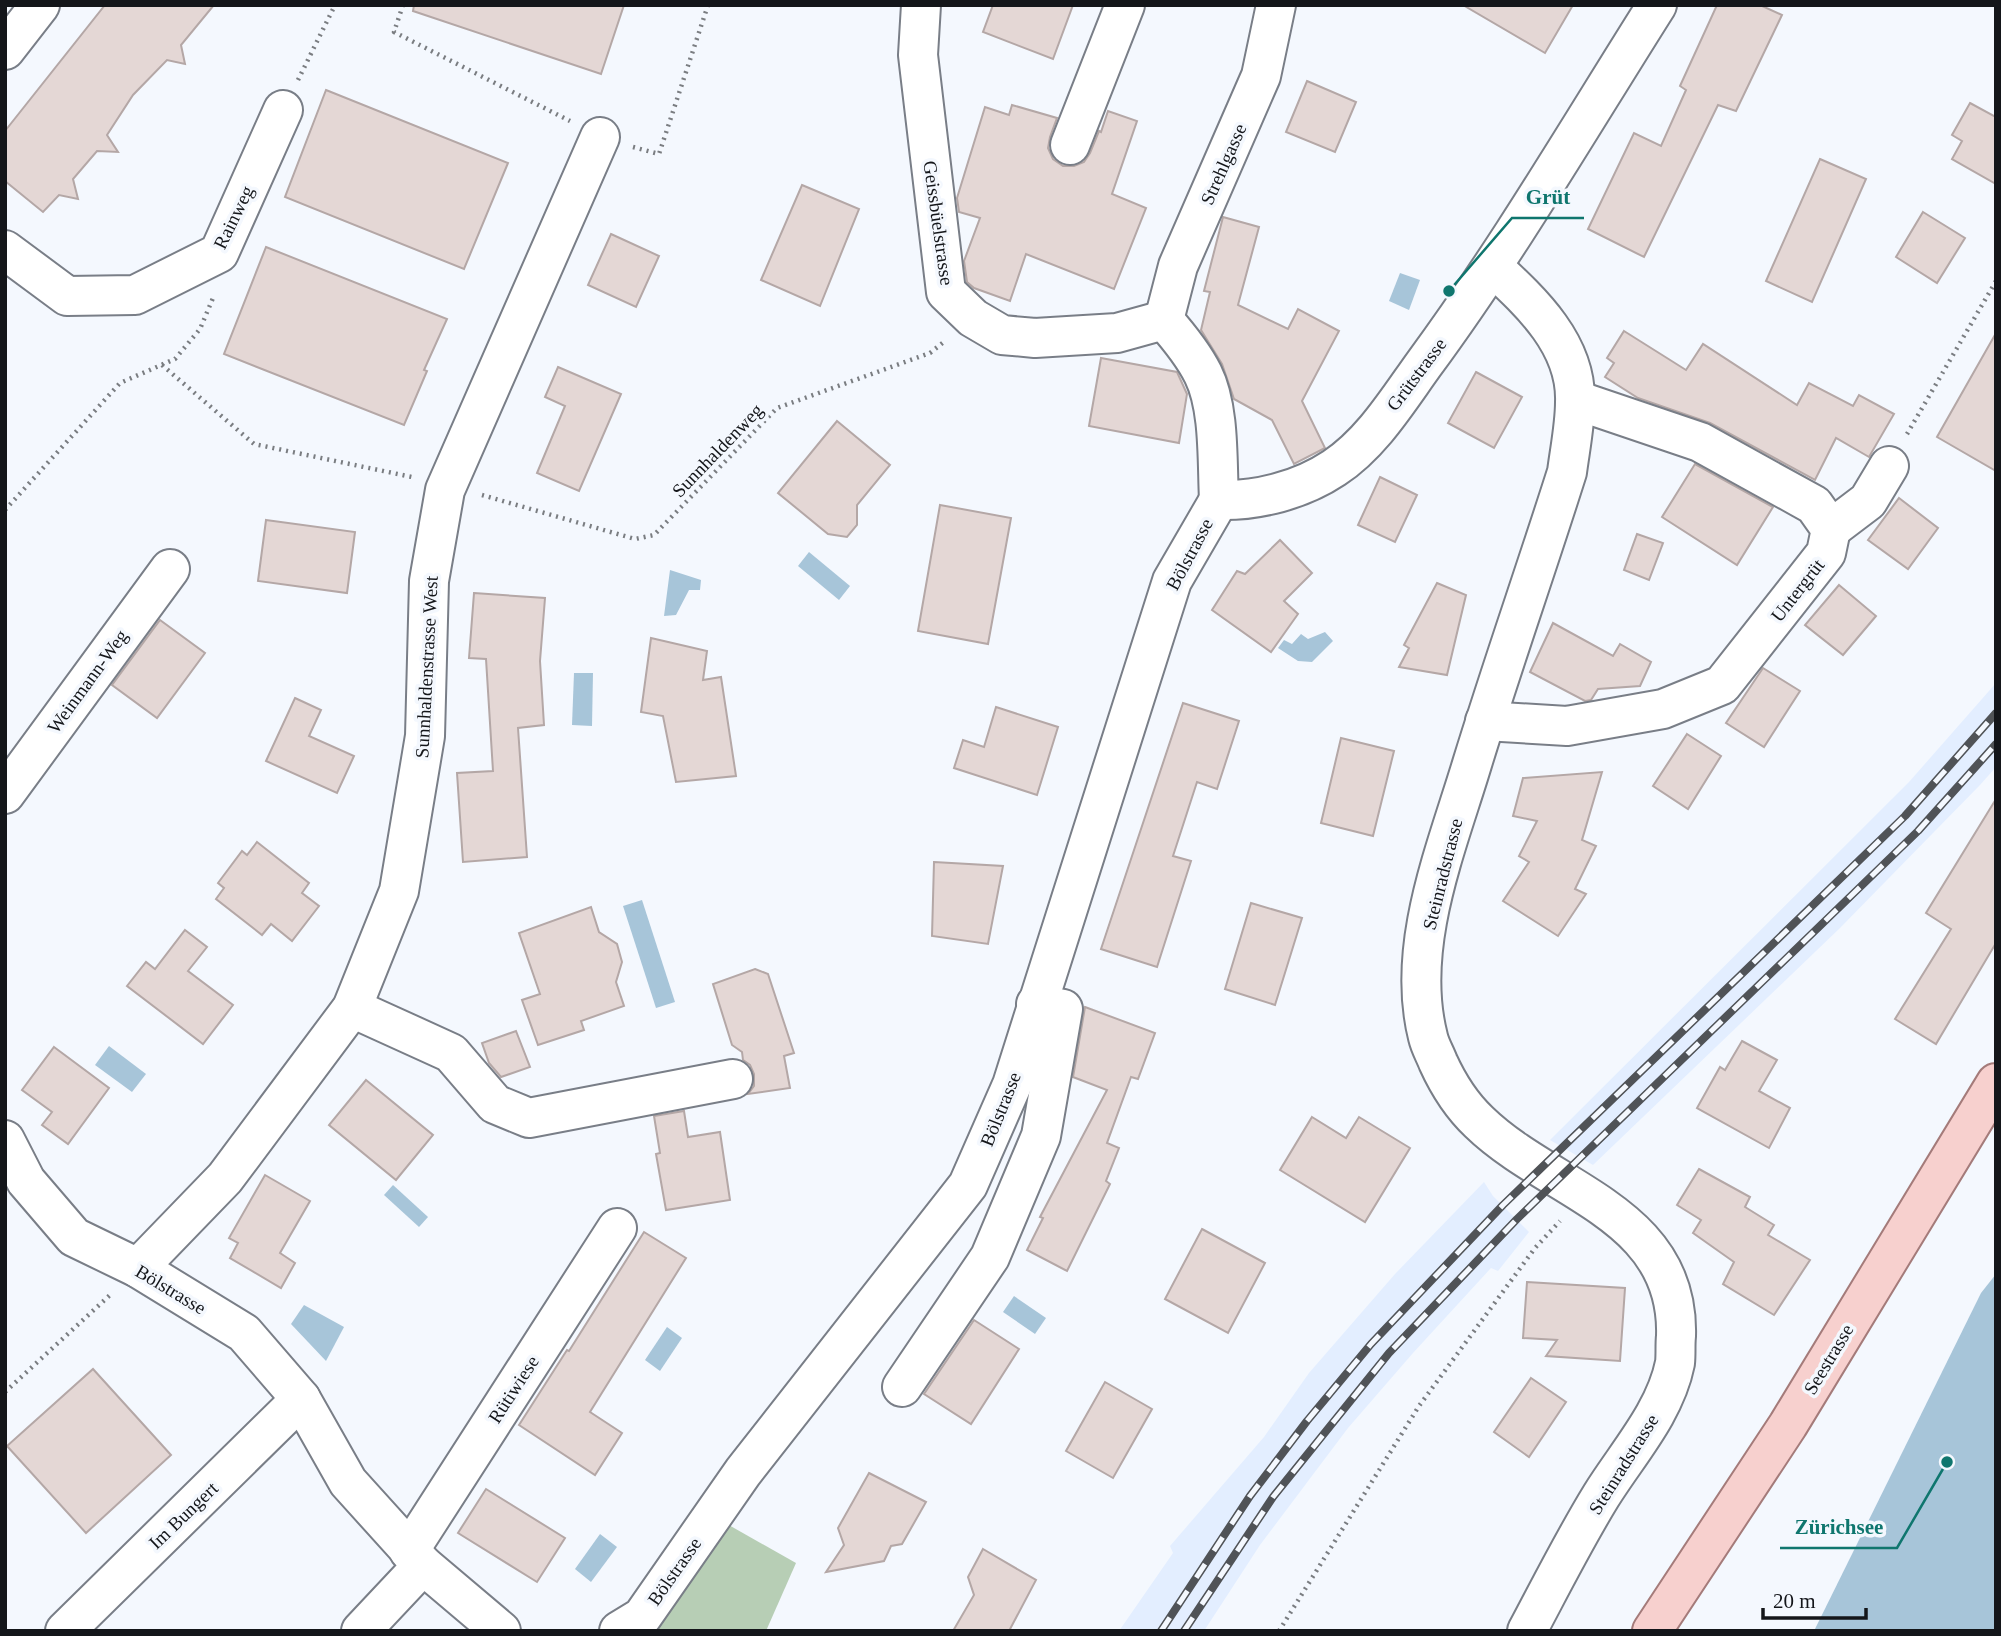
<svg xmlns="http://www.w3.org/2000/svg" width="2001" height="1636" viewBox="0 0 2001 1636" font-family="Georgia,serif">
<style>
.built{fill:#e3eeff}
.forest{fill:#b7ceb5}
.water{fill:#a7c5d9}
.building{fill:#e4d7d5;stroke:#b4a7a6;stroke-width:2}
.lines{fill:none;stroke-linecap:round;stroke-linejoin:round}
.minor-casing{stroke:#797e87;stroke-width:42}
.major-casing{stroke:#a47b7a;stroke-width:42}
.path{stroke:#7a7d81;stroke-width:4.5;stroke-dasharray:2 5;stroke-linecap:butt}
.minor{stroke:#fff;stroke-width:38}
.major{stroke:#f7d0ce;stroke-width:38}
.rail-casing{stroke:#505357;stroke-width:8}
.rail{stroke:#f4f8fe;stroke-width:5;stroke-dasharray:16;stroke-linecap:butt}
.labels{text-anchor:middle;stroke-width:7;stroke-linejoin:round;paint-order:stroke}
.street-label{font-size:19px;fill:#14161a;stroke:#f4f8fe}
.leader{fill:none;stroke:#0f766e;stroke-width:2.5}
.callout-dot{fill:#0f766e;stroke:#f4f8fe;stroke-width:2.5}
.callout-label{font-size:21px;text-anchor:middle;font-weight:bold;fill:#0f766e;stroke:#f4f8fe;stroke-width:7;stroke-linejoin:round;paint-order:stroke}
</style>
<rect width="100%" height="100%" fill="#f4f8fe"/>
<g class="built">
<polygon points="1996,683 1996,767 1980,785 1840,928 1593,1165 1550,1140 1909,782"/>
<polygon points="1484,1182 1493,1196 1529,1232 1498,1271 1491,1268 1413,1353 1348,1428 1260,1545 1204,1631 1119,1631 1173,1553 1170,1546 1264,1437 1309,1373 1395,1274"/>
</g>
<polygon class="forest" points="727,1524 796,1563 766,1631 646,1631"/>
<g class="water">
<polygon points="1400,273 1420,280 1409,310 1389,301"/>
<polygon points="809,552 850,586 839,600 798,566"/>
<polygon points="670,570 701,580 700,590 689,590 676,615 664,616"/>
<polygon points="1325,632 1333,641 1312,662 1298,661 1278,648 1284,640 1292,644 1301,634 1308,639"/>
<polygon points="574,673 593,673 592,726 572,725"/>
<polygon points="642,900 675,1002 656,1008 623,906"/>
<polygon points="109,1046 146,1074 132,1092 95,1065"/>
<polygon points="393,1185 428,1217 419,1227 384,1195"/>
<polygon points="1996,1274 1996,1631 1814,1631 1981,1293"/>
<polygon points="1014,1296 1046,1318 1035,1334 1003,1312"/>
<polygon points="304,1305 344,1327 326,1361 291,1324"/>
<polygon points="667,1327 682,1338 660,1371 645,1360"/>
<polygon points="600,1534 617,1547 591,1582 575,1569"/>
</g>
<g class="building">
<polygon points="105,5 214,5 181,45 185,64 167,60 133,95 107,135 118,152 97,151 73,179 78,199 59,195 43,212 5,181 5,131"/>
<polygon points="414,5 624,5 601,74 413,11"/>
<polygon points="993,5 1073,5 1053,59 983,32"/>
<polygon points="1463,5 1573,5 1545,53"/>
<polygon points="1717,5 1760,5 1782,15 1736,111 1718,105 1644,257 1588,229 1634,133 1661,146 1686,90 1680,86"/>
<polygon points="1307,81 1356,102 1335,152 1286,132"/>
<polygon points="326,90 508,163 464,269 285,197"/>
<polygon points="1970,103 1996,117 1996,184 1952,159 1962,141 1952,135"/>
<polygon points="1012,105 1057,118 1050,137 1048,148 1053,159 1063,166 1074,166 1084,162 1090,153 1099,131 1101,132 1108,111 1137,121 1112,194 1146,208 1114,289 1026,254 1010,301 974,288 967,282 964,261 980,218 959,212 957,198 985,107 1009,115"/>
<polygon points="1820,159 1866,179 1812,302 1766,281"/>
<polygon points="802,185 859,209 820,306 761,280"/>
<polygon points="1923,212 1965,238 1937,283 1896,257"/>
<polygon points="1223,217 1259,227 1238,305 1288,329 1298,309 1339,331 1302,401 1325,448 1294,464 1272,420 1234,399 1222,364 1201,330 1210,292 1204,291"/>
<polygon points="611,234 659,256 636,307 588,285"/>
<polygon points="266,247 447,319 424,370 427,371 404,425 224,354"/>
<polygon points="1624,331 1686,370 1703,344 1797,405 1809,383 1853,406 1859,395 1894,414 1869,457 1836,438 1815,480 1710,423 1638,398 1605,377 1614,363 1607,358"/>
<polygon points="1996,333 1996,471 1937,437"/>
<polygon points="1101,358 1177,372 1187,394 1179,443 1089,426"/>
<polygon points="558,367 621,394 579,491 537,473 565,406 545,397"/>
<polygon points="1476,372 1522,397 1494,448 1448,423"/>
<polygon points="837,421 890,465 857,505 857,525 847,537 828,534 778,493"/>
<polygon points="1695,464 1773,507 1737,565 1662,517"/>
<polygon points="1380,477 1417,495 1395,542 1358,525"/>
<polygon points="1899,498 1938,528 1908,569 1868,540"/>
<polygon points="940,505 1011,518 988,644 918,631"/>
<polygon points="266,520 355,532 347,593 258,581"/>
<polygon points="1637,534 1663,543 1649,580 1624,570"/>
<polygon points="1280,540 1312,573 1284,601 1298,614 1271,652 1212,610 1237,571 1245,574"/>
<polygon points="1437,583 1466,595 1447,675 1399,667 1409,648 1404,645"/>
<polygon points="1839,585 1876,616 1843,655 1805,625"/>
<polygon points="474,593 545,598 540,661 544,725 518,728 527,857 463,862 457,773 493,771 486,659 469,658"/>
<polygon points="160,620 205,653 157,718 112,685"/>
<polygon points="1553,623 1613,656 1620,644 1651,662 1640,686 1598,689 1591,700 1585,701 1530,672"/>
<polygon points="651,638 707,651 703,680 721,677 736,776 676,782 663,716 641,712"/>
<polygon points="1763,668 1800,691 1764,747 1726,723"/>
<polygon points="295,698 321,710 309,736 354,756 337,793 266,761"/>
<polygon points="1183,703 1239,721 1217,789 1197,782 1173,856 1191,861 1157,967 1101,949"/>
<polygon points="996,707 1058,727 1037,795 954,768 963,740 984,747"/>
<polygon points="1687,734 1721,756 1688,809 1653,786"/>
<polygon points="1341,738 1394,751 1373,836 1321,823"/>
<polygon points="1602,772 1582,840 1596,846 1575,889 1586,894 1558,936 1503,901 1529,862 1519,856 1537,821 1513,816 1523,778"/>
<polygon points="1996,799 1996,943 1936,1044 1895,1019 1951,929 1926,913"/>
<polygon points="257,842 309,883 302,893 319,906 292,941 271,924 262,935 216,899 224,888 218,883 242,851 247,855"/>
<polygon points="934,862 1003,866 988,944 932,936"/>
<polygon points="1251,903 1302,918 1275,1005 1225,989"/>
<polygon points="591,907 599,932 617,944 622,962 616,982 624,1006 581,1021 584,1030 538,1045 522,1000 540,994 519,933"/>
<polygon points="185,930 207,947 188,971 233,1005 203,1044 127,986 146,962 155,969"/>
<polygon points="755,969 768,974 794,1053 784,1056 790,1088 748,1094 754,1086 754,1074 750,1065 743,1060 742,1052 732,1045 713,984"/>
<polygon points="1085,1007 1155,1033 1138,1079 1131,1077 1107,1143 1119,1148 1106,1181 1110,1184 1067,1271 1027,1250 1043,1218 1040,1217 1107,1090 1073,1077"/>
<polygon points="516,1031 530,1067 501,1077 489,1063 482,1043"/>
<polygon points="1742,1041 1777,1060 1759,1091 1790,1108 1769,1148 1697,1108 1720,1067 1725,1070"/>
<polygon points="54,1047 109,1088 68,1144 42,1125 52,1112 22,1090"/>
<polygon points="366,1080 433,1135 396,1180 329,1125"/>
<polygon points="684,1111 688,1137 720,1132 730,1200 666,1210 656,1154 660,1153 654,1116"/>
<polygon points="1312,1117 1346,1138 1359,1117 1410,1148 1365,1222 1280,1170"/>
<polygon points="1699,1169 1750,1197 1745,1207 1774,1225 1768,1235 1810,1260 1774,1315 1723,1284 1734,1262 1693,1233 1701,1220 1677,1205"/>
<polygon points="265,1175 310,1201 280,1253 295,1263 281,1288 230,1258 238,1243 229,1238"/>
<polygon points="1202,1229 1265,1263 1228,1333 1165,1299"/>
<polygon points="644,1232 686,1258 590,1412 622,1433 595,1475 519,1425 567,1350 569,1351"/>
<polygon points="1527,1282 1625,1288 1620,1361 1546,1356 1557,1340 1523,1338"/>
<polygon points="974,1320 1019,1349 971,1424 924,1394"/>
<polygon points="93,1369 171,1455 86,1533 7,1446"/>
<polygon points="1531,1378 1566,1402 1529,1457 1494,1432"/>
<polygon points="1105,1382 1152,1409 1113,1478 1066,1451"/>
<polygon points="869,1473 926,1502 902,1544 891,1546 884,1561 826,1572 844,1545 838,1528"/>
<polygon points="486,1489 565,1538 537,1582 458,1533"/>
<polygon points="983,1549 1036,1580 1009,1631 953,1631 974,1595 968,1577"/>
</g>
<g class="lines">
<g class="minor-casing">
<g id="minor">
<polyline points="921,5 918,55 946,292 973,318 1002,335 1035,338 1117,333 1164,320"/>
<polyline points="5,50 40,5"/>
<polyline points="1070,145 1125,5"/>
<polyline points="5,250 67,296 135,295 219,253 283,110"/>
<path d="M1493,267C1532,303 1577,345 1575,402C1575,425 1570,449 1567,472C1536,570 1502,666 1472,764C1446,850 1405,947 1428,1037C1430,1046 1435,1054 1438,1062C1448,1084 1461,1105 1479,1122C1551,1192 1680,1213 1676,1336C1675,1345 1676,1354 1675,1363C1665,1413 1627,1454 1601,1496C1574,1540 1551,1586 1527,1631"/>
<path d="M1164,320C1179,337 1193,354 1203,374C1220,408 1217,462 1219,500C1258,501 1301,490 1334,468C1372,443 1398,400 1424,364C1508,250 1581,125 1657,5"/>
<polyline points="1164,320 1178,266 1261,76 1276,5"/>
<polyline points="1831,529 1868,501 1889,466"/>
<polyline points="1485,721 1567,726 1663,709 1722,685 1826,553 1831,529 1814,505 1700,442 1576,400"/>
<polyline points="5,794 170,569"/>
<polyline points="352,1008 451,1053 495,1104 529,1118 733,1079"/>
<polyline points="5,1140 26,1181 74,1237 138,1268 244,1333 301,1399 348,1482 423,1565 501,1631"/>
<polyline points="138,1268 225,1178 352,1008 399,891 425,736 429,581 445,490 600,137"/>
<polyline points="902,1387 990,1257 1041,1136 1063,1009 1036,1004"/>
<polyline points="409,1551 617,1228"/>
<polyline points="65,1631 301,1399"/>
<polyline points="361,1631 423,1565"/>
<polyline points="619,1631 642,1617 743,1472 968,1185 1012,1085 1172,581 1219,500"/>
</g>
</g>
<g class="major-casing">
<polyline id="major" points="1652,1631 1788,1425 1996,1083"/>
</g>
<g class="path">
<polyline points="403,5 394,32 570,121"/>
<polyline points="298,80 335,5"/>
<polyline points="633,147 659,154 708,5"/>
<polyline points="162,365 254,444 412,477"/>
<polyline points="1907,434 1996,281"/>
<polyline points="482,495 635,539 654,535 777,408 930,353 945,341"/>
<polyline points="5,510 120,383 175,359 200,329 213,298"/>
<polyline points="5,1392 110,1295"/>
<polyline points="1279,1631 1419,1406 1535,1248 1560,1221"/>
</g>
<use href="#minor" class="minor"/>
<use href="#major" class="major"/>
<g class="rail-casing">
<g id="rail">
<polyline points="1161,1631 1250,1496 1307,1421 1371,1344 1503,1205 1905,816 1996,713"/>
<polyline points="1184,1631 1273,1497 1389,1353 1517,1219 1918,831 1996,744"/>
</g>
</g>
<use href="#rail" class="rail"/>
</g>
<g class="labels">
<g class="street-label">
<text transform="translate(1223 164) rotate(-66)" y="7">Strehlgasse</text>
<text transform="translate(233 217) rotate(-64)" y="7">Rainweg</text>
<text transform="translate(939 223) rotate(82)" y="7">Geissbüelstrasse</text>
<text transform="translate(1416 374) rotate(-53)" y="7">Grütstrasse</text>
<text transform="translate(717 450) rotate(-46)" y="7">Sunnhaldenweg</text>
<text transform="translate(1189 554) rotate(-62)" y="7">Bölstrasse</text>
<text transform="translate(1797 590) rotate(-52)" y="7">Untergrüt</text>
<text transform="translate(426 667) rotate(-87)" y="7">Sunnhaldenstrasse West</text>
<text transform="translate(87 681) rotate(-54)" y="7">Weinmann-Weg</text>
<text transform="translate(1442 874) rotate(-76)" y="7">Steinradstrasse</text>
<text transform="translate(1000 1109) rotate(-68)" y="7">Bölstrasse</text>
<text transform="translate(171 1289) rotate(31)" y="7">Bölstrasse</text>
<text transform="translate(1828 1359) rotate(-59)" y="7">Seestrasse</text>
<text transform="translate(513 1389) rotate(-57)" y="7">Rütiwiese</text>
<text transform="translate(1623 1464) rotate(-58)" y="7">Steinradstrasse</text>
<text transform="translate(183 1515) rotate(-44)" y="7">Im Bungert</text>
<text transform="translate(674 1571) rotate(-55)" y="7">Bölstrasse</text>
</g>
</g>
<path class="leader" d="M1449 291L1512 218H1584M1947 1462L1897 1548H1780"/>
<g class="callout-dot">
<circle cx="1449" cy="291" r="7"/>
<circle cx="1947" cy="1462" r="7"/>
</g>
<g class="callout-label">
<text x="1548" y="204">Grüt</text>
<text x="1839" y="1534">Zürichsee</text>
</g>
<rect width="2001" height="1636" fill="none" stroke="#14161a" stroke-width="14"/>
<path d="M1763 1608v10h103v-10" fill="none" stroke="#14161a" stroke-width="3.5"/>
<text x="1773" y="1608" font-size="21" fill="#14161a" stroke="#f4f8fe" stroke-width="5" paint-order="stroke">20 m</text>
</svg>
